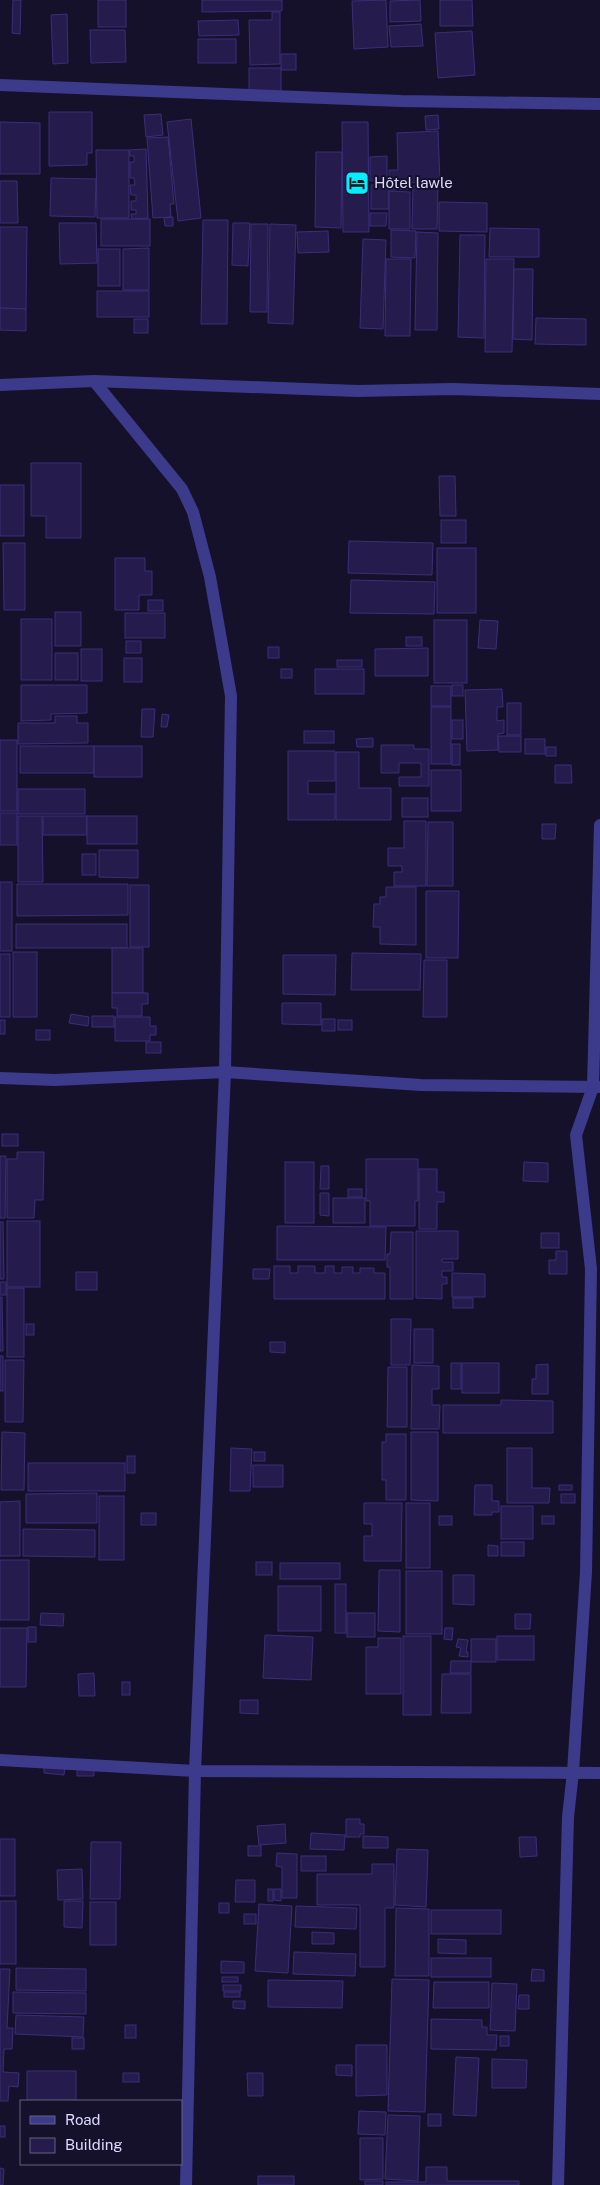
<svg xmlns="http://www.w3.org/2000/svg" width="600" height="2185" viewBox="0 0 600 2185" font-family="'Public Sans',sans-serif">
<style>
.building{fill:#251c4d;stroke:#3b2e79}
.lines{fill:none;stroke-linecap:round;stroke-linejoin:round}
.minor{stroke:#3c3b8b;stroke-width:12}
.labels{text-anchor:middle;stroke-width:4;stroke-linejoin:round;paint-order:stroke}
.poi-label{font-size:15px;fill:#dedbff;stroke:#15112b;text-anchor:start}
</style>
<rect width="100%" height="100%" fill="#15112b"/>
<g class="building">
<polygon points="13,0 21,0 20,34 12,33"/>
<rect x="98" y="0" width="28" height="27"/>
<polygon points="202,0 282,0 282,11 202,12"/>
<polygon points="386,0 388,47 354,49 352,1"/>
<polygon points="420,0 421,21 390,22 390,1"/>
<polygon points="440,0 472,0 473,26 440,26"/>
<polygon points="272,12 280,12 280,64 250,65 249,20 272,20"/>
<polygon points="67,14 68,63 53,64 51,15"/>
<polygon points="238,20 239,35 199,36 198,21"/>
<polygon points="421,24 423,46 391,47 389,26"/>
<polygon points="90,30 125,30 126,62 91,63"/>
<polygon points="472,31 475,75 438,78 435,33"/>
<rect x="198" y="39" width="38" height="24"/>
<rect x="281" y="54" width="15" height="16"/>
<rect x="249" y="68" width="32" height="24"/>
<polygon points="49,112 92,112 92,153 87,153 87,165 49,166"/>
<polygon points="161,114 163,135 146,137 144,115"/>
<polygon points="438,115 439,129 426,130 425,116"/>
<polygon points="191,119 201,218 178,221 167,122"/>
<polygon points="0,122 40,123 40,174 0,174"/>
<polygon points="342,122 368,122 369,232 343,232"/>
<polygon points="438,131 440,181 407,183 408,189 390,190 389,170 398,170 397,133"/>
<polygon points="168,137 174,204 170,204 171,217 153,218 147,138"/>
<polygon points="146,149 148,218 132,219 131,214 136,214 136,210 131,210 131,201 136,201 136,195 131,195 130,185 135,185 134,178 130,178 130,162 134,162 134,156 130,156 129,150"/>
<polygon points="96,150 129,150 129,218 97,218"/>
<polygon points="316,152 342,152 341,228 315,227"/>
<polygon points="387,156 387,181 370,181 370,157"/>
<polygon points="51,178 96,179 95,217 50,216"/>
<polygon points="0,181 17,181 18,223 0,223"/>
<rect x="371" y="185" width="18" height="24"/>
<polygon points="413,186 438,187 437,229 412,229"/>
<polygon points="389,191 410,192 410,229 389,229"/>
<polygon points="439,202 487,203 487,232 439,231"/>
<polygon points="370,213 387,213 386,226 370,226"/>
<polygon points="173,217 173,226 165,226 164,218"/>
<rect x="101" y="219" width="49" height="27"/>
<polygon points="203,220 228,220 227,324 201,324"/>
<polygon points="59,223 96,223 97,263 60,264"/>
<polygon points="233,223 250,223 248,266 232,265"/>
<polygon points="251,224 268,224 267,312 250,312"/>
<polygon points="270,224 296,225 293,324 268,323"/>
<polygon points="0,227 27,227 26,309 0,308"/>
<polygon points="490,228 539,229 539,257 489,257"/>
<polygon points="391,230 416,231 415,258 391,257"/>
<polygon points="328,231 329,252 298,253 297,232"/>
<polygon points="417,232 438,233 437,330 415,330"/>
<polygon points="460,235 485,235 484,338 458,337"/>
<polygon points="363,239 386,240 383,329 360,328"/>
<polygon points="149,248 149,290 123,290 123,249"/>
<rect x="98" y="249" width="22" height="37"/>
<polygon points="386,259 411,259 410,336 385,336"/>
<polygon points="486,259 514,259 512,352 485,352"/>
<polygon points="514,269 533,269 532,340 513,339"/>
<rect x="97" y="291" width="52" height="26"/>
<polygon points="0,308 26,309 26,331 0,330"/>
<polygon points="536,318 586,319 586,345 535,344"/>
<rect x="134" y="319" width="14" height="14"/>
<polygon points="31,463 81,463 81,538 46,538 46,516 31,516"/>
<polygon points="439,476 455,476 456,516 440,516"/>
<rect x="0" y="485" width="24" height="51"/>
<rect x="441" y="520" width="25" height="23"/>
<polygon points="349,541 433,543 432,575 348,573"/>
<polygon points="3,543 25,543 25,610 4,610"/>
<rect x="437" y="548" width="39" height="65"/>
<polygon points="115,558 145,558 145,571 152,571 152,595 139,595 139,610 115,610"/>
<polygon points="351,580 435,582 434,614 350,613"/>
<rect x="148" y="600" width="15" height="11"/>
<rect x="55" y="612" width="26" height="34"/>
<rect x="125" y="613" width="40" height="25"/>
<rect x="21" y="619" width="31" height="61"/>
<rect x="434" y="620" width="33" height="63"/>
<polygon points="480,620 498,621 496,649 478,648"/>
<rect x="406" y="637" width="16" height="9"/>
<rect x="126" y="641" width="15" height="12"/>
<rect x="268" y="647" width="11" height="11"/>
<polygon points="428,648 428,676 375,676 375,649"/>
<rect x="81" y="649" width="21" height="32"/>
<rect x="55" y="653" width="23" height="27"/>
<rect x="124" y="658" width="18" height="24"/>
<rect x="337" y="660" width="25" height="7"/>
<rect x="281" y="669" width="11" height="9"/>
<rect x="315" y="669" width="49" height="25"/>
<polygon points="21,685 87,685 87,713 51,714 51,720 21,721"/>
<rect x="452" y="685" width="11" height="11"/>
<rect x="431" y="686" width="20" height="20"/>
<polygon points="502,689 503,707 497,707 497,721 504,720 504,733 498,734 498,750 467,751 465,690"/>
<rect x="507" y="703" width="14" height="32"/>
<rect x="431" y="707" width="20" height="57"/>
<polygon points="142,709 155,709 153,737 141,737"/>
<polygon points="162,714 169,715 167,727 161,727"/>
<polygon points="55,716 77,716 77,723 88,723 88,743 18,744 18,723 55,723"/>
<rect x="452" y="720" width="11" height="19"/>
<rect x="304" y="731" width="30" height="12"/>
<polygon points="498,736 521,736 521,752 499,752"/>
<polygon points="373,738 373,747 357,747 356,739"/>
<rect x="525" y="739" width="20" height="15"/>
<rect x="0" y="740" width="17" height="71"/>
<rect x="452" y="744" width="8" height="21"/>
<polygon points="381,745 414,745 414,749 429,749 429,786 399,786 399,777 421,777 421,763 399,763 399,773 381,773"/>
<rect x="20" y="746" width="74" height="27"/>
<rect x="94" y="746" width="48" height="31"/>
<rect x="546" y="747" width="10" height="9"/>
<polygon points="288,751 335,751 335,781 308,781 308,794 335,794 335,820 288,820"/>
<polygon points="336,752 359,752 359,788 391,788 391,820 336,820"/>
<polygon points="555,765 571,765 572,783 555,783"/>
<rect x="431" y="770" width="30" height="41"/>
<rect x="18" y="789" width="67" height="25"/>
<rect x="402" y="798" width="26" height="19"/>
<rect x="0" y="813" width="17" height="32"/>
<polygon points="18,816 42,816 43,882 18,882"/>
<rect x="43" y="816" width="44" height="19"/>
<rect x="87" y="816" width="50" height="28"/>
<polygon points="404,821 426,821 426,886 394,886 394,872 402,872 402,866 388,866 388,848 404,848"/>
<polygon points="428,822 453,822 453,886 427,886"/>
<polygon points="542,824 556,824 555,839 542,839"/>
<polygon points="99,850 138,850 138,878 99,877"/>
<rect x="82" y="854" width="14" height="21"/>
<rect x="0" y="882" width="12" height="69"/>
<polygon points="17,884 128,884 128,915 17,916"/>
<rect x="130" y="885" width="19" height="62"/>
<polygon points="386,887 416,887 416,945 380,944 380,927 373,927 374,904 380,904 380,897 386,897"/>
<polygon points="426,891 459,891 458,958 426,958"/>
<rect x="16" y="924" width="111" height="24"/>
<rect x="112" y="948" width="31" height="45"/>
<rect x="13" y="952" width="24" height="65"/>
<polygon points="352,953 421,954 420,990 351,990"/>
<rect x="0" y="954" width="10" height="63"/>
<polygon points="283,955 336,955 335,995 283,994"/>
<polygon points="424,960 447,960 447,1017 423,1017"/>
<polygon points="112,993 148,993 148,1004 142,1004 142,1016 117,1016 117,1008 112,1008"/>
<polygon points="282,1003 321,1003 321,1025 282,1024"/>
<polygon points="71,1014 89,1017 88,1026 69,1023"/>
<rect x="92" y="1016" width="22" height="11"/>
<polygon points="115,1017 150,1017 150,1026 156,1026 156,1035 150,1035 150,1041 115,1041"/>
<rect x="322" y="1019" width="13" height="12"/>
<rect x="0" y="1020" width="5" height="14"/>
<rect x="338" y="1020" width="14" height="10"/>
<rect x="36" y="1030" width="14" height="10"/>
<rect x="146" y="1042" width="15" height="11"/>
<rect x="2" y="1134" width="16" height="12"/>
<polygon points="17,1152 44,1152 43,1200 35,1200 34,1218 7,1218 7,1159 17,1159"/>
<polygon points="0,1156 6,1156 5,1218 0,1218"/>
<polygon points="366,1159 418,1159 418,1201 415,1201 415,1226 370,1226 370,1201 366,1201"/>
<rect x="285" y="1162" width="29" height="61"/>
<polygon points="524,1162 548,1163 548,1182 523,1181"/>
<polygon points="321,1166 329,1166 329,1189 320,1189"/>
<polygon points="419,1169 437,1169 437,1192 444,1192 444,1202 437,1202 437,1229 419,1229"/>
<rect x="348" y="1189" width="14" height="8"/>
<polygon points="320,1193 329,1193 329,1216 320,1215"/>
<rect x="333" y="1198" width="32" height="25"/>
<rect x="7" y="1221" width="33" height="66"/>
<polygon points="0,1222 3,1222 4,1279 0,1279"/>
<polygon points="277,1226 386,1227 385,1260 277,1260"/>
<polygon points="416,1231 458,1231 458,1259 442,1259 442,1262 453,1262 453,1271 442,1271 442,1277 447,1277 447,1284 442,1284 442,1299 416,1298"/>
<polygon points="391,1232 413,1232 413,1299 390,1299 390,1267 387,1267 387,1254 390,1254"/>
<rect x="541" y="1233" width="18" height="15"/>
<polygon points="556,1251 567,1251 567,1274 549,1274 549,1260 556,1260"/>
<polygon points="274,1266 290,1266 290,1273 298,1273 298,1266 315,1266 315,1273 325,1273 325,1266 334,1266 334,1273 342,1273 342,1267 353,1267 353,1273 360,1273 360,1268 374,1268 374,1273 385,1273 385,1299 274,1299"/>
<polygon points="253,1269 270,1269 269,1279 253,1279"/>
<rect x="76" y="1272" width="21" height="18"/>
<polygon points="452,1273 485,1274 485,1297 452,1297"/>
<rect x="0" y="1282" width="6" height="13"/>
<rect x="7" y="1288" width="17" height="69"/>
<polygon points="0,1297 2,1297 3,1351 0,1351"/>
<rect x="453" y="1298" width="20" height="10"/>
<polygon points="391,1319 411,1319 410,1365 391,1365"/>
<rect x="26" y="1324" width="8" height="11"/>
<rect x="414" y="1329" width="19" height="34"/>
<polygon points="270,1342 285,1342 285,1353 270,1352"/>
<rect x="0" y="1356" width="3" height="35"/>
<polygon points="5,1360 24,1360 23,1422 5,1422"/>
<rect x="451" y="1363" width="10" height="26"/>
<rect x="462" y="1363" width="37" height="30"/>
<polygon points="548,1364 548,1394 532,1394 532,1379 536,1379 536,1365"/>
<polygon points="412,1365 439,1366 439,1389 432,1389 432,1405 440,1405 439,1429 411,1429"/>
<polygon points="388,1367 407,1367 407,1427 387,1427"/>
<polygon points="501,1400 553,1401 553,1433 443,1433 443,1405 501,1405"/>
<polygon points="2,1432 25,1433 24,1490 1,1490"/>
<polygon points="411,1432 438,1432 438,1501 411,1500"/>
<polygon points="386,1434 406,1434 406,1500 386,1500 386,1480 382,1480 382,1442 386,1442"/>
<polygon points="231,1448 252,1449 250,1491 230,1491"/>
<polygon points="507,1448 532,1448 532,1488 550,1488 549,1503 507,1503"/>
<rect x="254" y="1452" width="11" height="9"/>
<rect x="127" y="1456" width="8" height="17"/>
<rect x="28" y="1463" width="97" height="28"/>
<rect x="253" y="1465" width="30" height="22"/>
<polygon points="475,1485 492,1485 492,1501 499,1501 499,1512 492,1512 492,1515 474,1515"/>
<rect x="559" y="1485" width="13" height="5"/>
<polygon points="97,1493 97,1523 26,1523 26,1494"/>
<rect x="561" y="1494" width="14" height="9"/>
<rect x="99" y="1496" width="25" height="64"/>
<polygon points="20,1501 20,1556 0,1556 0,1502"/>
<polygon points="364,1503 402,1503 401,1561 364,1561 364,1536 372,1536 372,1524 364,1524"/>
<rect x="406" y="1503" width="24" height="65"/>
<rect x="501" y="1506" width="32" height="33"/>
<rect x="141" y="1513" width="15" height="12"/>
<rect x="439" y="1516" width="13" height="9"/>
<rect x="542" y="1516" width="12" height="8"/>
<polygon points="23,1529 95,1530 95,1557 23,1556"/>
<rect x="501" y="1542" width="23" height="14"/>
<polygon points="488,1545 498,1546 498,1556 488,1556"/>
<rect x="0" y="1560" width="29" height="60"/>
<rect x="256" y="1562" width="16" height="13"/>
<rect x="280" y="1563" width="60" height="16"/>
<polygon points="379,1570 400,1570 400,1632 378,1631"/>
<rect x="406" y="1571" width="36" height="63"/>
<polygon points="453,1575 474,1575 474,1605 453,1604"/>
<rect x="335" y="1584" width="11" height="49"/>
<rect x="278" y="1586" width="43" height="45"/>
<polygon points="41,1613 64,1614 63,1626 40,1625"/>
<rect x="347" y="1613" width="28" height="24"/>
<polygon points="515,1614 531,1614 530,1629 515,1629"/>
<rect x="28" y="1627" width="8" height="15"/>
<polygon points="0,1628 27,1628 26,1687 0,1687"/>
<polygon points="445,1628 453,1628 452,1640 444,1639"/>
<polygon points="265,1635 313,1637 311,1680 263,1678"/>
<rect x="403" y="1636" width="28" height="79"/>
<rect x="497" y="1636" width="37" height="24"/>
<polygon points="378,1638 401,1638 401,1694 366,1694 366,1647 378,1647"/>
<polygon points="458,1639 468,1640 466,1652 468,1652 468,1657 459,1656 461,1648 456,1647"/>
<rect x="471" y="1639" width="25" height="23"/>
<polygon points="451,1661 471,1661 471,1673 450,1673"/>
<polygon points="94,1673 95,1696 79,1696 78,1674"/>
<polygon points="442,1674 471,1674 471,1713 441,1713"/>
<rect x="122" y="1682" width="8" height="13"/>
<polygon points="240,1700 258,1700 258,1714 240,1713"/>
<polygon points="44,1765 65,1767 64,1775 44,1773"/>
<polygon points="77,1766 94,1767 94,1776 77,1776"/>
<polygon points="346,1819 360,1819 360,1824 364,1824 364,1834 360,1834 360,1837 346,1837"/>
<polygon points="285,1824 286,1843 259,1845 257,1826"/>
<polygon points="311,1833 345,1835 344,1850 310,1849"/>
<polygon points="363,1836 388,1837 388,1848 363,1848"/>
<polygon points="519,1837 536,1837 537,1856 520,1857"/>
<rect x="0" y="1839" width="15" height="57"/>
<polygon points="91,1842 121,1842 120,1899 90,1899"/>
<rect x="248" y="1846" width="13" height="10"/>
<polygon points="397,1849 428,1850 426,1907 395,1905"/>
<polygon points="277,1853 297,1854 297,1898 282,1898 282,1867 276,1866"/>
<rect x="301" y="1856" width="25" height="15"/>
<polygon points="372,1864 394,1864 394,1908 385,1908 385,1967 360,1967 360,1905 317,1905 317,1874 372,1874"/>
<polygon points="82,1869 83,1899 58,1900 57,1870"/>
<polygon points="236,1880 255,1880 255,1902 235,1902"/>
<rect x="268" y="1889" width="5" height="12"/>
<polygon points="274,1889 281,1889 281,1901 274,1900"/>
<rect x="0" y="1901" width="16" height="63"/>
<polygon points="64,1901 83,1901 82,1928 64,1927"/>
<rect x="90" y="1902" width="26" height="43"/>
<rect x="219" y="1903" width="10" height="10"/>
<polygon points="259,1904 292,1906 288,1973 255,1971"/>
<polygon points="296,1906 357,1908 356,1929 295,1927"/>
<polygon points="396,1908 429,1909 429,1976 395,1976"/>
<rect x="431" y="1910" width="70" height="24"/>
<rect x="244" y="1914" width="12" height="10"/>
<polygon points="312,1932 334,1933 334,1944 312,1944"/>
<polygon points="438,1939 466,1940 466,1954 438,1953"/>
<polygon points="294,1952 356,1954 355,1976 293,1974"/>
<rect x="431" y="1958" width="60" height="19"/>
<polygon points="221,1961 244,1962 244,1973 221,1973"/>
<polygon points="16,1968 86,1969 86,1991 16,1990"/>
<polygon points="0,1969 10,1969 7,2028 13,2028 12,2049 4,2049 3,2072 19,2073 18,2087 9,2086 8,2101 0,2101"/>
<polygon points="532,1969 544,1970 544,1981 531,1981"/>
<rect x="222" y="1977" width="16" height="5"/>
<polygon points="392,1979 429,1980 425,2112 388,2111"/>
<polygon points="268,1980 343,1981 342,2008 268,2007"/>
<polygon points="434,1982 489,1982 489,2008 433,2008"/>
<polygon points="492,1983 517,1984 515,2031 490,2030"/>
<rect x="223" y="1985" width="18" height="6"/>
<polygon points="13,1992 86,1993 86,2014 13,2013"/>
<rect x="224" y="1992" width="16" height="5"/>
<polygon points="519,1995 529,1995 529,2009 518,2009"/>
<polygon points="233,2001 245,2001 245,2009 233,2008"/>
<polygon points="16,2015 84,2017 83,2037 15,2034"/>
<polygon points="431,2019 482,2020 482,2027 487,2027 487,2035 497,2035 496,2050 431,2049"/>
<rect x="125" y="2025" width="11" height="13"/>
<rect x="500" y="2036" width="9" height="10"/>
<rect x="72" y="2038" width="12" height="11"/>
<polygon points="356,2045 387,2045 387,2095 356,2096"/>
<polygon points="456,2057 479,2058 476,2116 453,2115"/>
<polygon points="492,2059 527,2060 526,2088 492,2088"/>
<polygon points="336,2065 352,2065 352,2076 336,2075"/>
<rect x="27" y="2071" width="49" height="30"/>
<rect x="123" y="2073" width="16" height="9"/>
<polygon points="247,2073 263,2073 263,2096 248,2096"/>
<polygon points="359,2111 386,2112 385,2135 358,2134"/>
<rect x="428" y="2114" width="13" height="12"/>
<polygon points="388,2115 420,2116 418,2181 385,2179"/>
<rect x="0" y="2126" width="5" height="11"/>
<polygon points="360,2138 383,2138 383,2179 360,2180"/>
<polygon points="426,2167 447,2167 447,2181 519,2181 519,2185 386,2185 386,2182 426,2182"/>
<polygon points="0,2168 4,2169 3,2185 0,2185"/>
<rect x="258" y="2176" width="36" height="9"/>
<rect x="365" y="2181" width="18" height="4"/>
</g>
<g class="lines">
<g class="minor">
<polyline points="0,85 401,101 600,104"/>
<polyline points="94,381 357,391 453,389 600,394"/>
<polyline points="0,385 94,381 182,489 193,512 210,577 231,696 225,1072 195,1771 186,2185"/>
<polyline points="0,1078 55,1080 225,1072 421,1085 599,1087"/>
<polyline points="0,1760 195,1771 600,1773"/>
<polyline points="558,2185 568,1817 573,1772 586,1572 591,1269 576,1135 593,1087 600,825"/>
</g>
</g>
<defs>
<g id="hotel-square" transform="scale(1.25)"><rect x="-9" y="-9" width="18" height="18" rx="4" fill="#07ecff" stroke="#15112b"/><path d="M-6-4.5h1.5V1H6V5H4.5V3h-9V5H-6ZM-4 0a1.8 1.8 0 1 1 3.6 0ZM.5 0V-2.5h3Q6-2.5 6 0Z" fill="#111"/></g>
</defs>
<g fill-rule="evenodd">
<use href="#hotel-square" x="357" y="183"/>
</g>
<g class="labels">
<g class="poi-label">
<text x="374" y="188">Hôtel lawle</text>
</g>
</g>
<rect x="20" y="2100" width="162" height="65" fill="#15112b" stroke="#656280"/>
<rect x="30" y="2116" width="25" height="8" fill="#3c3b8b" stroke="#656280"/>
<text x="65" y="2125" font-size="15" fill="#dedbff">Road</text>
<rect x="30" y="2138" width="25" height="15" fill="#251c4d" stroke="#656280"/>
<text x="65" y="2150" font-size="15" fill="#dedbff">Building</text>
</svg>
